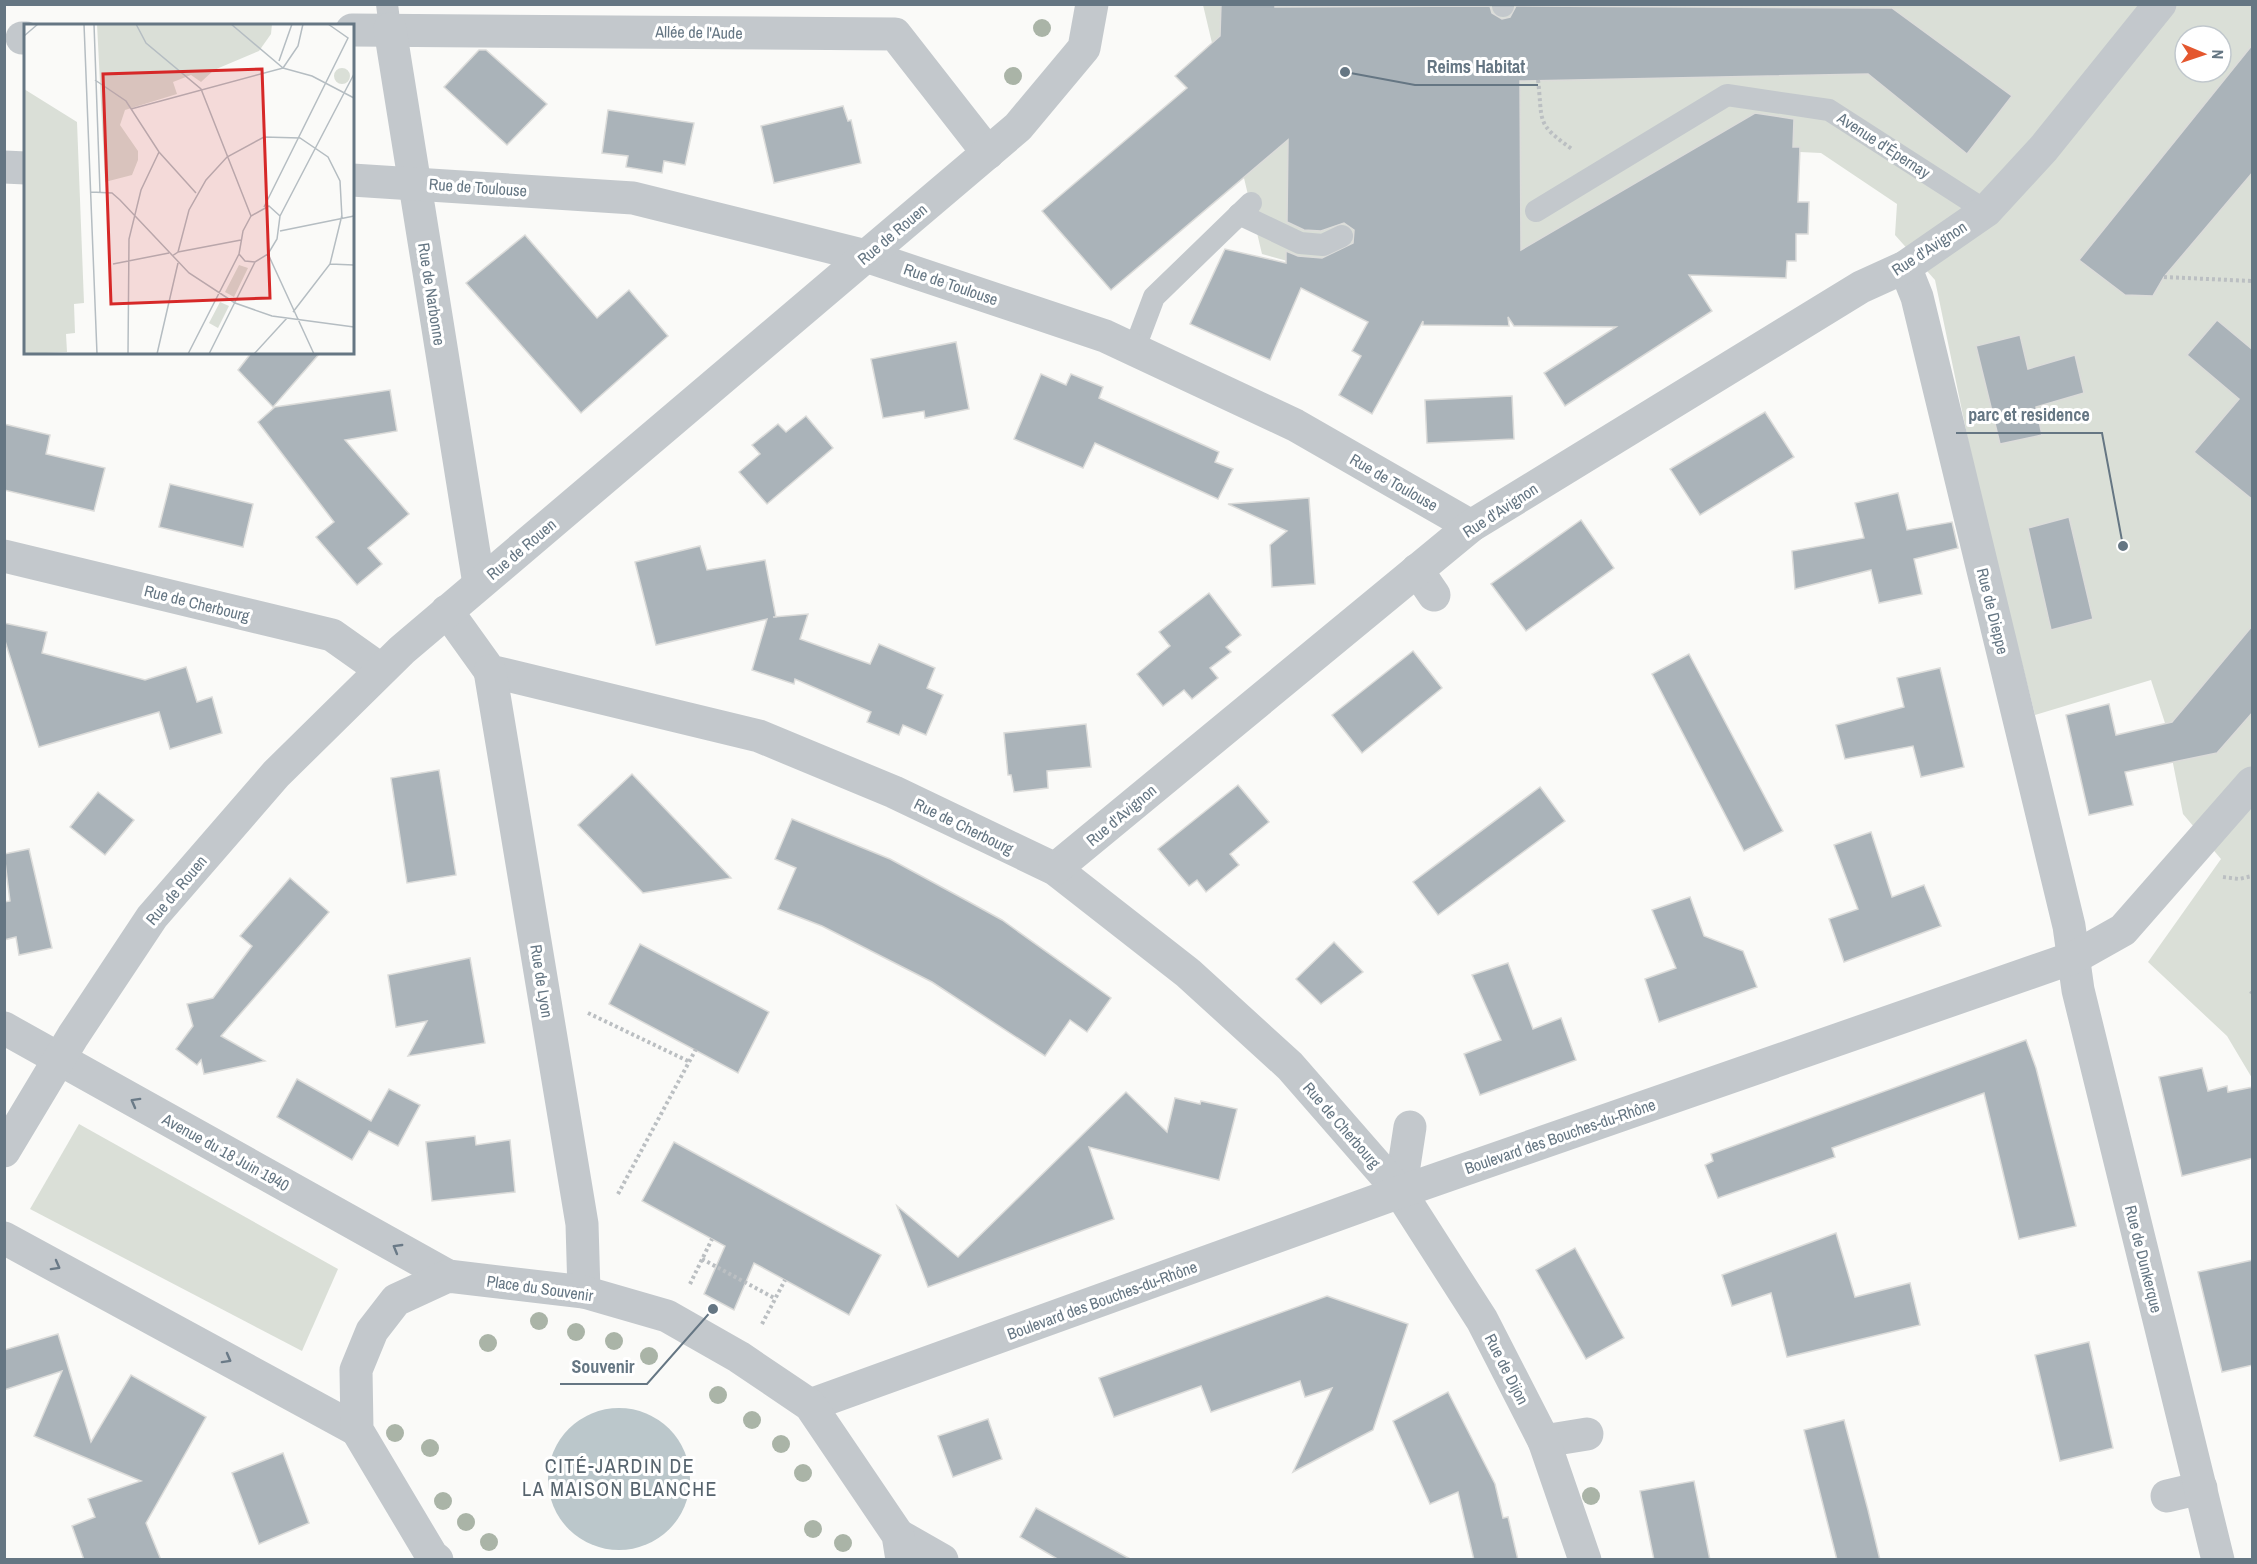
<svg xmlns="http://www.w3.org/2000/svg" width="2257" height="1564" viewBox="0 0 2257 1564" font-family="'Archivo Narrow',sans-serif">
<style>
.green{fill:#dadfd7;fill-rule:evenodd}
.water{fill:#bbc7cb}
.building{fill:#aab3b9;stroke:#dcdcda;stroke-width:1.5}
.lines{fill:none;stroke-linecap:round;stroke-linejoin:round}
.path{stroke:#bbbfc2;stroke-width:4;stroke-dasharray:3 3;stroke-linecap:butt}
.service{stroke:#c3c8cc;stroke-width:22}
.pedestrian{stroke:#c3c8cc;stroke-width:33}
.minor{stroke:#c3c8cc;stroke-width:33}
.tree{fill:#aab4a7}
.oneway{stroke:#6a7a87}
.labels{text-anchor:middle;stroke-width:6;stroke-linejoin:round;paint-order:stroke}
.street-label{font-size:16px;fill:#657683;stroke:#fff}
.quarter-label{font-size:20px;letter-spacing:1.5px;fill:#57646e;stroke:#fff}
.inset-road{fill:none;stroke:#b5bdc2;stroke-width:1.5}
.view{fill:#d62828;fill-opacity:0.15;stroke:#d62828;stroke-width:3}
.inset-edge{fill:none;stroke:#657683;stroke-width:3}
.leader{fill:none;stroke:#657683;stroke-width:2}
.callout-dot{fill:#657683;stroke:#fff;stroke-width:2}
.callout-label{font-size:18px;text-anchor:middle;font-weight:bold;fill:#657683;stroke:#fff;stroke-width:6;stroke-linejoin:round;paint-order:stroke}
</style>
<rect width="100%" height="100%" fill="#fafaf8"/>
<g class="green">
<path d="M1203,5H2252V1078L2227,1036L2148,962L2221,859L2183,814L2165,723L2151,680L2035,715L1979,493L1935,280L1895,235L1897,204L1821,153L1800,152L1561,269L1320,270L1262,254ZM2185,36H2221V72H2185Z"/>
<polygon points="79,1124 338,1269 302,1351 30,1209"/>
</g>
<circle class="water" cx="619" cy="1479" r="71"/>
<g class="building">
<polygon points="1221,4 1275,4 1275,7 1490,6 1492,13 1502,19 1510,17 1516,6 1892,8 2012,96 1967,154 1868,74 1520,81 1521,250 1755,113 1794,119 1793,147 1800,147 1798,202 1809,202 1808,234 1796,234 1796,261 1787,261 1786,278 1689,275 1712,311 1565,406 1544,373 1616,327 1514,326 1508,317 1509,326 1423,325 1423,321 1372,414 1339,395 1361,356 1352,351 1368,322 1301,288 1270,360 1190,324 1225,249 1286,263 1286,251 1298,256 1322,258 1353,243 1354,230 1344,223 1321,231 1304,230 1287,222 1288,140 1111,290 1042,211 1187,88 1175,76 1220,36"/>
<polygon points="2253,44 2253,172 2164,277 2153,296 2125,295 2079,260"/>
<polygon points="479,50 486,50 547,104 507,145 444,87"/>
<polygon points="843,106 848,121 851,120 861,163 774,183 761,126"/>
<polygon points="608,110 694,123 685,165 664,161 662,173 626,167 628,156 602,153"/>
<polygon points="525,235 597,318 629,290 668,336 581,413 466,283"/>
<polygon points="2217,320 2253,350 2253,500 2194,452 2239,399 2187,355"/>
<polygon points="2020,335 2028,369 2075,355 2084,393 2036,407 2042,435 2000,444 1976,346"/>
<polygon points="956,342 969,409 925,418 924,411 883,418 871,359"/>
<polygon points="252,352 321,352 273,407 238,370"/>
<polygon points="1041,374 1066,385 1071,374 1103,387 1099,398 1219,452 1215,462 1233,469 1218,499 1095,443 1083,468 1014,439"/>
<polygon points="390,390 397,431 345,440 409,514 368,548 382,564 357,585 316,537 334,522 258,422 275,407"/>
<polygon points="1512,396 1514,439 1427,443 1425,400"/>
<polygon points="1765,412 1794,457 1700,515 1670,469"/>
<polygon points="806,416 833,448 767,504 739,472 760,454 752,445 778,424 786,432"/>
<polygon points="4,424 50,435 46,454 105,468 94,511 4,490"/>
<polygon points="170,484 253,504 243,547 159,527"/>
<polygon points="1898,493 1907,530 1952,522 1958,548 1914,559 1922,594 1879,603 1871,570 1795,589 1792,551 1864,538 1855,503"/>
<polygon points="1309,498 1315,584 1272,587 1270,545 1287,531 1228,504"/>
<polygon points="2069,517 2093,619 2051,630 2028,528"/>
<polygon points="1581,520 1614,568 1526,631 1491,584"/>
<polygon points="700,546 707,570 765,560 776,617 773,617 808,614 800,639 870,664 879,644 935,668 927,688 943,695 926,735 903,725 899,735 867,722 871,712 795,679 794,684 752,670 767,619 656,645 635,562"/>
<polygon points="1209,593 1241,635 1226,647 1231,652 1210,668 1218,678 1192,699 1184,690 1163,706 1137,674 1170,646 1159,632"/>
<polygon points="4,623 47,632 42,653 145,680 186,667 197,702 212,697 222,733 170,749 159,712 39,747 4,638"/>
<polygon points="2253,625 2253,712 2217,753 2125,772 2133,805 2089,815 2066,715 2109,704 2116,735 2172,722"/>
<polygon points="1413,651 1442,688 1362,753 1332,715"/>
<polygon points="1689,654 1783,831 1744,851 1652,674"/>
<polygon points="1940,668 1964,767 1921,777 1913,746 1845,759 1836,725 1904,707 1897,678"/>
<polygon points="1086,724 1091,767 1047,771 1048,788 1014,792 1011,775 1008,775 1004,733"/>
<polygon points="439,770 456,875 407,883 391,778"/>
<polygon points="632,774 651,794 731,878 643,893 578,825"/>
<polygon points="1238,785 1269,822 1230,854 1239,865 1206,892 1197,880 1189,886 1158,849"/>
<polygon points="1540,787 1565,821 1438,915 1413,882"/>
<polygon points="98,792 134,820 105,855 70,827"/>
<polygon points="792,819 890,859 973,904 1002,920 1111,998 1087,1032 1070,1020 1045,1056 932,982 822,926 778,909 796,868 775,859"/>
<polygon points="1871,832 1892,897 1924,885 1941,926 1844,962 1829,919 1858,909 1834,845"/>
<polygon points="29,849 52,948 19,955 16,937 4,940 4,902 10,901 4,854"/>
<polygon points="290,878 329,912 221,1036 265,1061 204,1074 201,1060 197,1065 176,1049 193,1026 187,1004 213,998 252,946 240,936"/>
<polygon points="1690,897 1704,936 1743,951 1757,987 1659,1022 1645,979 1676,968 1652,910"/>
<polygon points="1334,942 1363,972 1321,1004 1296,979"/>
<polygon points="640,944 769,1012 738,1073 609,1004"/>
<polygon points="470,958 485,1043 408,1056 427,1021 396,1027 388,975"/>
<polygon points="1508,963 1533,1029 1561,1018 1576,1060 1480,1095 1464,1054 1501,1040 1472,975"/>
<polygon points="2026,1040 2036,1068 2076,1226 2019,1239 1984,1093 1832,1148 1835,1157 1718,1198 1705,1165 1713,1161 1711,1154"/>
<polygon points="2202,1068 2208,1091 2227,1086 2228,1092 2253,1087 2253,1158 2182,1176 2159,1077"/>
<polygon points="297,1079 371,1121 389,1089 420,1105 398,1146 369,1131 352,1160 277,1117"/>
<polygon points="1126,1092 1167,1132 1175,1098 1200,1104 1201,1101 1237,1109 1219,1180 1089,1147 1114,1219 928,1287 897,1206 958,1257"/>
<polygon points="475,1136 476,1145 510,1140 515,1192 432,1201 426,1142"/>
<polygon points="674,1142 881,1255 849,1315 754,1263 734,1310 704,1294 725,1246 642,1201"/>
<polygon points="1836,1233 1855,1297 1910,1283 1920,1325 1787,1357 1771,1293 1732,1306 1722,1275"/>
<polygon points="1575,1248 1624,1338 1586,1359 1536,1270"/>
<polygon points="2253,1260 2253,1365 2222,1372 2198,1272"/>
<polygon points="1327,1296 1408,1324 1373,1430 1293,1472 1332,1388 1305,1397 1300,1381 1211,1412 1201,1386 1114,1417 1099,1378"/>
<polygon points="58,1334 91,1442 131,1375 206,1417 146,1523 161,1560 84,1560 72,1526 95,1517 88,1499 141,1481 34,1436 62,1371 4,1390 4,1350"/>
<polygon points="2089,1342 2113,1448 2060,1461 2035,1355"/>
<polygon points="1448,1392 1495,1484 1503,1518 1508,1517 1518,1560 1474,1560 1458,1492 1430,1504 1393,1421"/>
<polygon points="988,1419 1002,1459 953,1477 938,1436"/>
<polygon points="1844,1420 1868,1510 1880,1560 1837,1560 1804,1430"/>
<polygon points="283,1453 309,1523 259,1544 232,1473"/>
<polygon points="1694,1481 1710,1560 1654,1560 1640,1491"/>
<polygon points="1036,1508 1132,1560 1059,1560 1020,1537"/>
</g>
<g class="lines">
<g class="path">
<path d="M1538,80C1543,122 1535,123 1572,149"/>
<polyline points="2164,277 2252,281"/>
<polyline points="2223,877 2239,879 2252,876"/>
<polyline points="2251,994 2252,992"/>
<polyline points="588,1013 690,1062"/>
<polyline points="618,1194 696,1049"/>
<polyline points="702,1259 776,1299"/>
<polyline points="690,1284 712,1239"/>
<polyline points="762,1324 785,1280"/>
</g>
<g class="service">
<polyline points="387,4 390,29"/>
<polyline points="1503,6 1503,4"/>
<polyline points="1536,211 1727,95 1829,110 1986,211"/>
<polyline points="1239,214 1300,243 1323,245 1342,236"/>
<polyline points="1134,350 1154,297 1251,203"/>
</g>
<g class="pedestrian">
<polyline points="352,30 895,34 988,153"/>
<polyline points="22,38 26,38"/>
<polyline points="1417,570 1434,595"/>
<polyline points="1400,1192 1410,1127"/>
<polyline points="1544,1441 1587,1434"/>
<polyline points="2167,1496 2201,1488"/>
</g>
<g class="minor">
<polyline points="390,29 479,584"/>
<polyline points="4,167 26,168"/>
<polyline points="352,180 633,198 866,256 1105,336 1295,425 1471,526"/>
<polyline points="1905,267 1917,297 2069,926 2078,990 2218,1560"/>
<polyline points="4,556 332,635 380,669"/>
<polyline points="447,611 490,671 759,736 894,792 1055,869 1188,973 1290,1066 1400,1192 1482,1320 1544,1441 1585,1560"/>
<polyline points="490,671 582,1224 584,1292"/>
<polyline points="1055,869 1471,526 1861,287 1905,267 1986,211 2044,148 2160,4"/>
<polyline points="4,1028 448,1276"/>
<polyline points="4,1151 73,1036 152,917 276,774 402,650 1018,127 1084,48 1092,4"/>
<polyline points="4,1238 357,1430"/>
<polyline points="810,1405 1400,1192 2075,957 2123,930 2252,783"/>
<polyline points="898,1535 942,1560"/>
<polyline points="437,1560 432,1556 357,1430 356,1370 372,1331 396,1300 448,1276 584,1292 667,1316 739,1357 810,1405 898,1535 902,1560"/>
</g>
</g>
<g class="tree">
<circle cx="1042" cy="28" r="9"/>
<circle cx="1013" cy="76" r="9"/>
<circle cx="539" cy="1321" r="9"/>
<circle cx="576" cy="1332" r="9"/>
<circle cx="614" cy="1341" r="9"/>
<circle cx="488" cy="1343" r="9"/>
<circle cx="649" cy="1356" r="9"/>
<circle cx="718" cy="1395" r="9"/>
<circle cx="752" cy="1420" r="9"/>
<circle cx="395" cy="1433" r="9"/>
<circle cx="781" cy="1444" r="9"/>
<circle cx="430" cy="1448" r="9"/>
<circle cx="803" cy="1473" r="9"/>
<circle cx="1591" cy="1496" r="9"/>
<circle cx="443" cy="1501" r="9"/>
<circle cx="466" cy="1522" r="9"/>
<circle cx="813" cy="1529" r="9"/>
<circle cx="489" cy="1542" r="9"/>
<circle cx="843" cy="1543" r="9"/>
</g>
<defs><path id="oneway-chevron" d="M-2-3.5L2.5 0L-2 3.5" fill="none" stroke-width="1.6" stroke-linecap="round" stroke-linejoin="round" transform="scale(1.5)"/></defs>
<g class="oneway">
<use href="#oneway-chevron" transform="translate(135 1102) rotate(-151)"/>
<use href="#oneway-chevron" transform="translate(397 1248) rotate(-150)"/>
<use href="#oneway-chevron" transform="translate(56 1266) rotate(29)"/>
<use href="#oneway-chevron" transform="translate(227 1359) rotate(29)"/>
</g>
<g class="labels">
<g class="street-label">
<text transform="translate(699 32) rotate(1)" y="6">Allée de l'Aude</text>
<text transform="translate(1884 145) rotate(33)" y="6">Avenue d'Épernay</text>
<text transform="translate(478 187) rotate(4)" y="6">Rue de Toulouse</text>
<text transform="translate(892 234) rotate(-40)" y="6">Rue de Rouen</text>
<text transform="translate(1929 248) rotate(-33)" y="6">Rue d'Avignon</text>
<text transform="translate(951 284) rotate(19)" y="6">Rue de Toulouse</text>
<text transform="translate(432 294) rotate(81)" y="6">Rue de Narbonne</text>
<text transform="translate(1394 482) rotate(30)" y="6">Rue de Toulouse</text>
<text transform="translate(1500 510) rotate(-33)" y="6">Rue d'Avignon</text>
<text transform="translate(521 549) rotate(-40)" y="6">Rue de Rouen</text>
<text transform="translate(197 603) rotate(14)" y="6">Rue de Cherbourg</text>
<text transform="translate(1993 611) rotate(76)" y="6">Rue de Dieppe</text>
<text transform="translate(1121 815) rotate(-40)" y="6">Rue d'Avignon</text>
<text transform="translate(964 826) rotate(26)" y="6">Rue de Cherbourg</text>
<text transform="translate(176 890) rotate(-50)" y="6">Rue de Rouen</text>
<text transform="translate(542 981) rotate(81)" y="6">Rue de Lyon</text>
<text transform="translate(1342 1125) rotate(49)" y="6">Rue de Cherbourg</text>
<text transform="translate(1560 1136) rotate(-19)" y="6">Boulevard des Bouches-du-Rhône</text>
<text transform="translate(226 1152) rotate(29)" y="6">Avenue du 18 Juin 1940</text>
<text transform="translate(2144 1259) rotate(76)" y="6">Rue de Dunkerque</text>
<text transform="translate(540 1288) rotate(8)" y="6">Place du Souvenir</text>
<text transform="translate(1102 1300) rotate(-20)" y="6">Boulevard des Bouches-du-Rhône</text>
<text transform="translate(1507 1369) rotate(63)" y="6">Rue de Dijon</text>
</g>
<g class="quarter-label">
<text x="620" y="1473">CITÉ-JARDIN DE<tspan x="620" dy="23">LA MAISON BLANCHE</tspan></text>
</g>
</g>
<g transform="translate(24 24)">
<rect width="330" height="330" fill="#fafaf8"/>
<path d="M73,0H248L247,10L235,27L190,46L177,58L167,51L149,58L153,70L101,86L96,101L114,127V136L108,151L81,158ZM310 52a8 8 0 1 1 16 0a8 8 0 1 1-16 0ZM0,65L53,98L60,279L50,280L51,309L42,310L43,328L0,330ZM215,241L224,244L210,273L201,268ZM196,278L205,282L194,304L185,299Z" fill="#dadfd7"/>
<path class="inset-road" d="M60,0L73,330M70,0L76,168M112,0L122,19L177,65L227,192M207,0L259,44M0,12L14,0M255,37L268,0M259,44L274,22L279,0M71,56L102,77L135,128L172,169M107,85L259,44L288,52L330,74M67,168L88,169L96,176L165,249L211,279L248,292L330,303M245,182L256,192L253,215L244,230L231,238L221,237L215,230L219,207L227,192ZM240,183L324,14L304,0M256,192L330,50M256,207L330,192M154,228L217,216M244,230L290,330M148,232L154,228L165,186L182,156L203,133L240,113L276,114L304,133L316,157L318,194M89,240L145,229M306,240L330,241M269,288L306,240L318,191M104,330L105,215L117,166L135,128M133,330L154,239M164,330L215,230M185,330L231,238M230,330L263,294"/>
<path class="view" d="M238,45L246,274L87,280L79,50Z"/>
<rect width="330" height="330" class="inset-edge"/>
</g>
<path class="leader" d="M1345 72L1415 85H1538M2123 546L2102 433H1956M713 1309L647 1384H560"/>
<g class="callout-dot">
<circle cx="1345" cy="72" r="6"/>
<circle cx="2123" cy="546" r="6"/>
<circle cx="713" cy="1309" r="6"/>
</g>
<g class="callout-label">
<text x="1476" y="73">Reims Habitat</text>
<text x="2029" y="421">parc et residence</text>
<text x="603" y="1373">Souvenir</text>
</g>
<rect width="2257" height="1564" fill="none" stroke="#657683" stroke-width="12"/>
<g transform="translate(2203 54) rotate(92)"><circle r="28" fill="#ffffff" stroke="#c1c8cd" stroke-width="1.5"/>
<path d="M0-4.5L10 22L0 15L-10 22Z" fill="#e4572e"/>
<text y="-9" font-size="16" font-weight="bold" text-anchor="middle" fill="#657683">N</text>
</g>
</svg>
